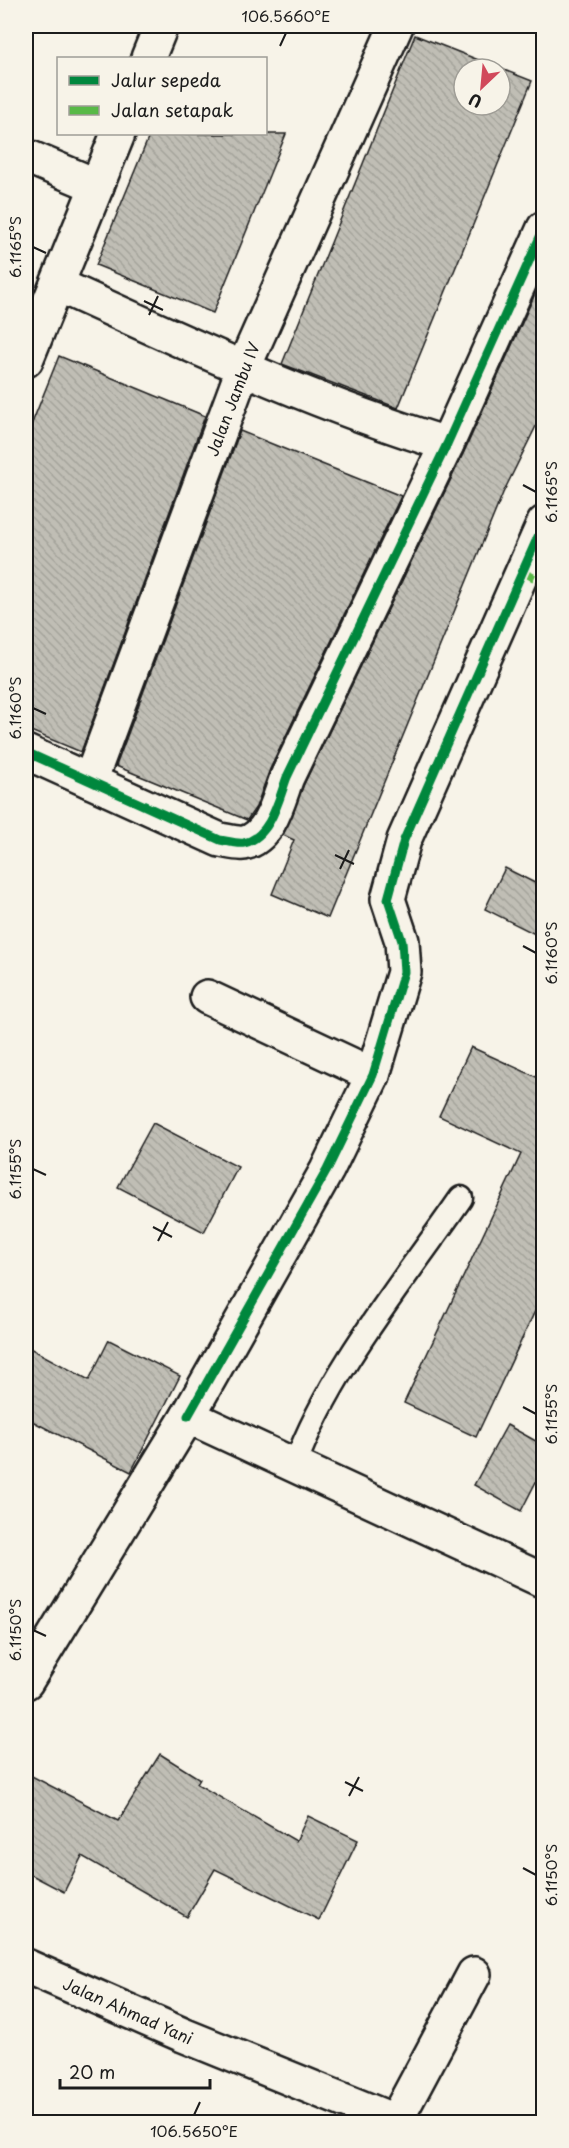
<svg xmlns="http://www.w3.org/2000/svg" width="569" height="2148" viewBox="0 0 569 2148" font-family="'Playpen Sans',sans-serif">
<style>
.building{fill:url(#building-back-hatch);stroke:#1c1c1c;stroke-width:1.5;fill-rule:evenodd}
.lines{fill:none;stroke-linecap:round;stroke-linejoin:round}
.service-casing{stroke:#1c1c1c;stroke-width:27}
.minor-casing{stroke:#1c1c1c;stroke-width:38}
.tertiary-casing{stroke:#1c1c1c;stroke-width:38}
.service{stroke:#f7f3e8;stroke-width:22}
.minor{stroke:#f7f3e8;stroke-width:33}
.tertiary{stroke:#f7f3e8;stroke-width:33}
.quiet{stroke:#58b947;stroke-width:8;stroke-dasharray:15 8;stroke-linecap:butt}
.cycleway-casing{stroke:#f7f3e8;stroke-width:13}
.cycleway{stroke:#00873e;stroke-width:9}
.ticks{fill:none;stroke:#1c1c1c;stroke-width:2}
.labels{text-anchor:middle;stroke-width:6;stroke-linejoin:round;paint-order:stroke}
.street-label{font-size:16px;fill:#1c1c1c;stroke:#f7f3e8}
.neatline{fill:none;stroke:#1c1c1c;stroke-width:2}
.ticks-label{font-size:15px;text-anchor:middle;fill:#1c1c1c}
</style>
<defs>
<pattern id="building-back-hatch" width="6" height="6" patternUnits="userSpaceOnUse" patternTransform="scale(1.5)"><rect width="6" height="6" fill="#c0beb5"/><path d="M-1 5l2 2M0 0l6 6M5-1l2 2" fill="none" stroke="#a4a39b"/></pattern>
</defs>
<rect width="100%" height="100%" fill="#f7f3e8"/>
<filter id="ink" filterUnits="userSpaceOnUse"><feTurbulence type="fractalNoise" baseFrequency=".0167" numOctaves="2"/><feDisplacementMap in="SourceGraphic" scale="12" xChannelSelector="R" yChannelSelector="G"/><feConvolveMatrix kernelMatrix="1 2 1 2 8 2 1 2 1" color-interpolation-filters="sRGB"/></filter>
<g filter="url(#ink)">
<g class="building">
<path d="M415,35L532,81L398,408L282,364ZM464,69H500V105H464Z"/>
<polygon points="150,134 286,134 213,313 96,265"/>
<polygon points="543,276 543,412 503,493 328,918 272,894 294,840 283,835 304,784 464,452"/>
<polygon points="59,356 205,416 81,752 26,729 26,438"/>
<polygon points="240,431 401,496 270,769 256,807 247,820 116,766"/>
<polygon points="505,868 543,887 543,938 485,909"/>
<polygon points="471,1047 543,1080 543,1294 476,1437 404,1403 521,1154 439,1116"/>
<polygon points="153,1123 238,1167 204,1232 118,1187"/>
<polygon points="109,1340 180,1376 131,1472 26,1418 26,1346 89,1380"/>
<polygon points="507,1425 543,1445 543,1468 521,1511 474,1485"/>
<polygon points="160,1754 200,1779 197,1784 296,1841 308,1816 358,1840 319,1920 215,1869 187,1917 82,1856 64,1892 26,1872 26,1773 118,1821"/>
</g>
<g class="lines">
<g class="service-casing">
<path id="service" d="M295,1465C329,1371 404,1281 461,1198"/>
</g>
<g class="minor-casing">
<g id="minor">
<polyline points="148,58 161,26"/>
<polyline points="26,156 97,186"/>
<path d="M58,285C186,343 312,403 447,444"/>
<polyline points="26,360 118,134"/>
<path d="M26,752L220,840C227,841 237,844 244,843C271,837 279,798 287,777L447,444L544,228"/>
<polyline points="90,781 243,369 396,26"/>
<polyline points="207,997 373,1075"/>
<polyline points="188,1416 327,1170 373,1075 404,972 402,941 388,899 404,840 544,523"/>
<polyline points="26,1682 188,1416 544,1581"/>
<polyline points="395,2122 474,1974"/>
</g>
</g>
<g class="tertiary-casing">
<polyline id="tertiary" points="26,1966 183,2035 397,2122"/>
</g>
<use href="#service" class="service"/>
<use href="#minor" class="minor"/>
<use href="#tertiary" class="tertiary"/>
<polyline class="quiet" points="521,571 544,583"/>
<g class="cycleway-casing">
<g id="cycleway">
<path d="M26,752L220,840C227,841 237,844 244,843C271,837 279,798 287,777L447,444L544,228"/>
<polyline points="188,1416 327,1170 373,1075 404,972 402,941 388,899 404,840 544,523"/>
</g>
</g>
<use href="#cycleway" class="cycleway"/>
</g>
</g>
<path class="ticks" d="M280,46L286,33M33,247L46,253M144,301L163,310M149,315L158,296M523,485L536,492M33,708L46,714M335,855L354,864M340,869L349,850M523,946L536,953M33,1169L46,1175M153,1227L172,1237M158,1241L168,1222M523,1407L536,1414M33,1630L46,1636M345,1782L363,1791M349,1796L359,1777M523,1868L536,1875M194,2115L200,2102"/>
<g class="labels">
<g class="street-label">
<text transform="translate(233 399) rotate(-69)" y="6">Jalan Jambu IV</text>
<text transform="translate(128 2011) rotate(24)" y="6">Jalan Ahmad Yani</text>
</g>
</g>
<rect width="569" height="2148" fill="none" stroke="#f7f3e8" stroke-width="66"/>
<rect x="57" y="57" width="210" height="78" fill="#f7f3e8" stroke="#9f9d96" stroke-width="1.5"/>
<rect x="69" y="76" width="30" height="9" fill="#00873e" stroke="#9f9d96" stroke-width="1.5"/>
<text x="111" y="87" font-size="18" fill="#1c1c1c">Jalur sepeda</text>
<rect x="69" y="106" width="30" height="9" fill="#58b947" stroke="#9f9d96" stroke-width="1.5"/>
<text x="111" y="117" font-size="18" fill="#1c1c1c">Jalan setapak</text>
<g transform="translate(482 87) rotate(206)"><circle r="28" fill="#f7f3e8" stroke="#9f9d96" stroke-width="1.5"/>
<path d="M0-4.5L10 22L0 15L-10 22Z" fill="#d1495b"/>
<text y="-9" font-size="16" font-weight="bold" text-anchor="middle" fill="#1c1c1c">U</text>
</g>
<path d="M60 2079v9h150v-9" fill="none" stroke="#1c1c1c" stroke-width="3"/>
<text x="69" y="2079" font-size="18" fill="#1c1c1c" stroke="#f7f3e8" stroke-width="4.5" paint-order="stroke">20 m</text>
<rect x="33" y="33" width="503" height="2082" class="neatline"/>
<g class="ticks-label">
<text x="286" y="22">106.5660°E</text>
<text transform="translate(16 247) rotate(-90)" y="5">6.1165°S</text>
<text transform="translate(552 492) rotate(-90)" y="5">6.1165°S</text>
<text transform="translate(16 708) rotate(-90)" y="5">6.1160°S</text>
<text transform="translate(552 953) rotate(-90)" y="5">6.1160°S</text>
<text transform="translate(16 1169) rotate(-90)" y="5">6.1155°S</text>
<text transform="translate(552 1414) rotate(-90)" y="5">6.1155°S</text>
<text transform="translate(16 1630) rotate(-90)" y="5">6.1150°S</text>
<text transform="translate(552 1875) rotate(-90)" y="5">6.1150°S</text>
<text x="194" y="2137">106.5650°E</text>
</g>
</svg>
